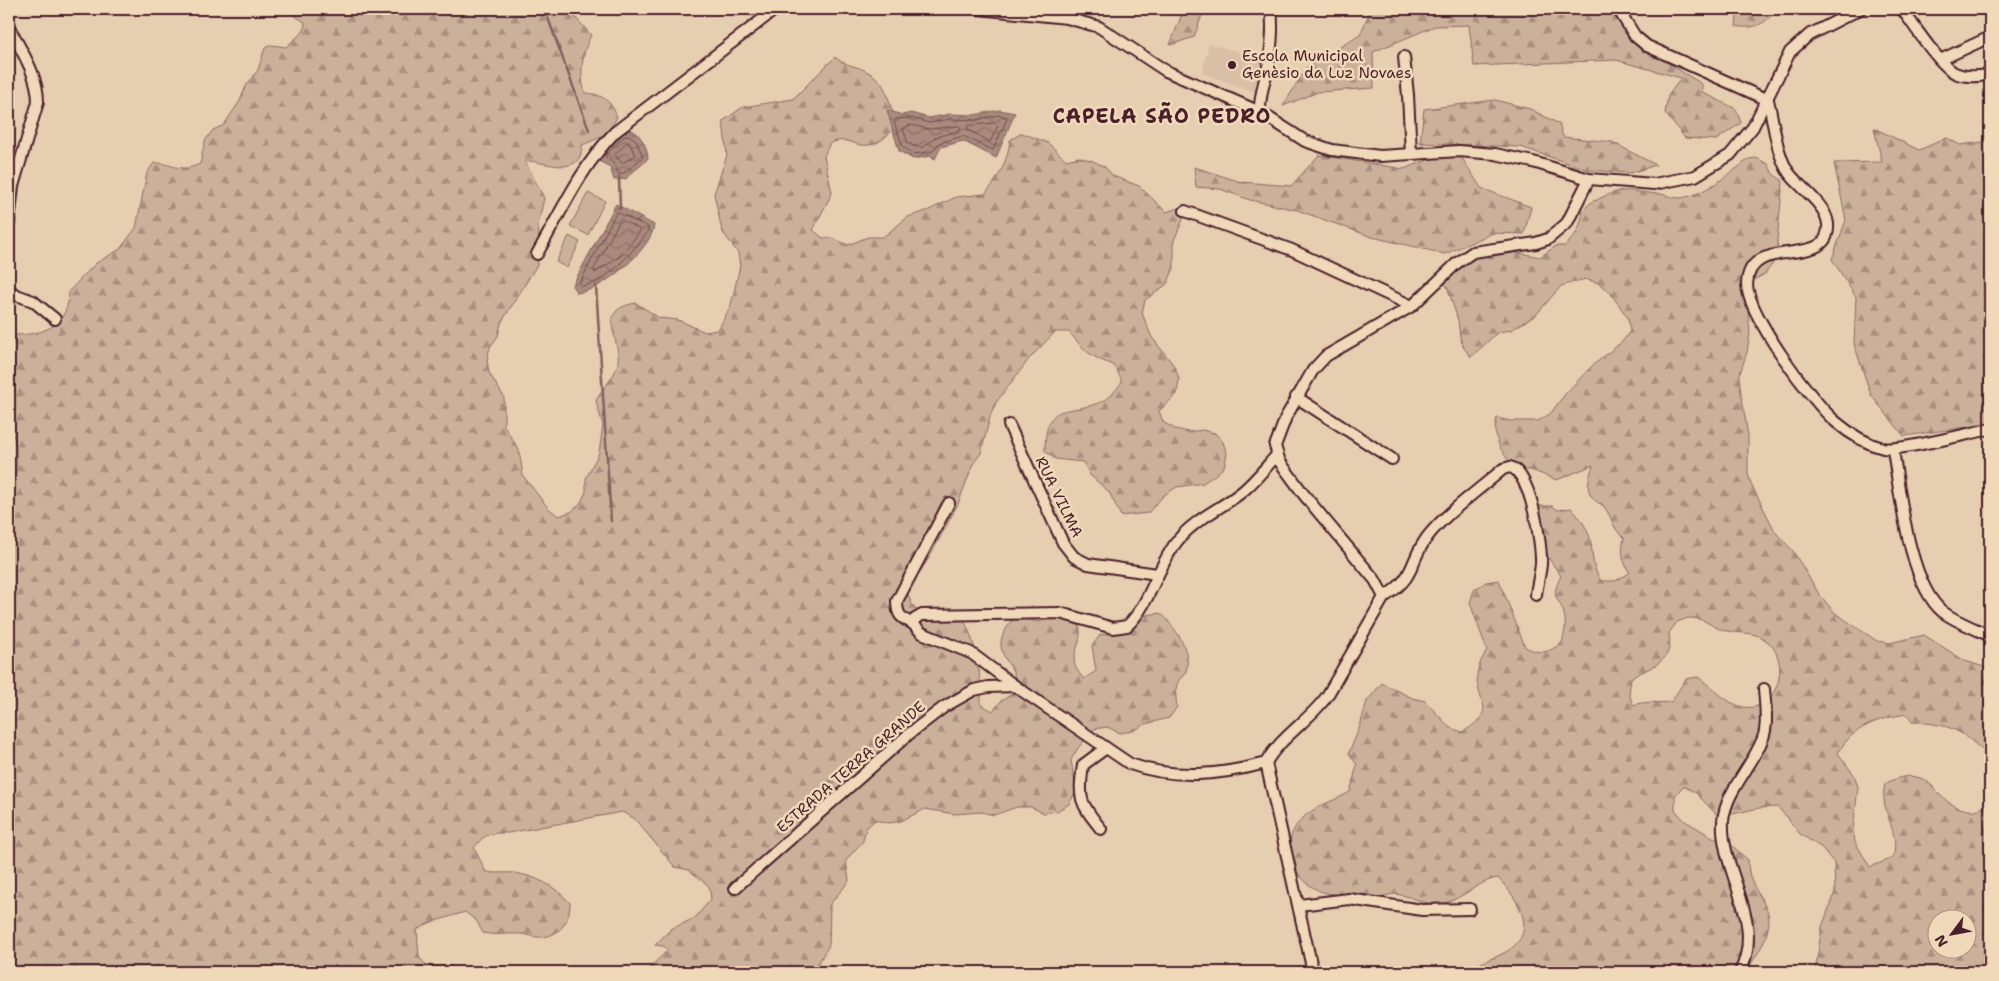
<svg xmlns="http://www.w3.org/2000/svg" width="1999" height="981" viewBox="0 0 1999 981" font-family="'Shantell Sans',sans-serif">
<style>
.built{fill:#d9bfa6}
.forest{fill:url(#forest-firs);stroke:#8b6862;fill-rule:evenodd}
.garden{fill:#ccb19a;stroke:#8b6862}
.water{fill:url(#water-waves);stroke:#845f5c}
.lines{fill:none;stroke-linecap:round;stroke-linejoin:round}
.shore{stroke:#704a4c;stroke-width:1}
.stream{stroke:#845f5c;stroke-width:2.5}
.minor-casing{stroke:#4a1f2b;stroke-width:14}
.minor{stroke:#f0d9b9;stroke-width:10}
.poi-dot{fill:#4a1f2b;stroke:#f0d9b9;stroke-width:2}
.labels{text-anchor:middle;stroke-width:5;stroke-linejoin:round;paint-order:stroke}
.poi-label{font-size:15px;fill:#4a1f2b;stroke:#f0d9b9;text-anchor:start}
.street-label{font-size:15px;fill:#4a1f2b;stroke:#f0d9b9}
.district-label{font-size:20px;font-weight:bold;letter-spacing:1px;fill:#4a1f2b;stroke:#f0d9b9}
</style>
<defs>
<pattern id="forest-firs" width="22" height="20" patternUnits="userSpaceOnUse" patternTransform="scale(1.25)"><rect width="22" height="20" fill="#ccb19a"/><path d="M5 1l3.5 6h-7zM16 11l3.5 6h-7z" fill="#a88f7e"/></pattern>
<pattern id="water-waves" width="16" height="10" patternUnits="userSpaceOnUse" patternTransform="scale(1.25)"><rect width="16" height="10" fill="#aa8a7d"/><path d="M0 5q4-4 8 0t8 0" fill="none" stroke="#8c7067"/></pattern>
</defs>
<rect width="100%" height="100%" fill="#e6ceb1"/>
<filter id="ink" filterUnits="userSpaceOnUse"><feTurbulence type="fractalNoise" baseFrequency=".02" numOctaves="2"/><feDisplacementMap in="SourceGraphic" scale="10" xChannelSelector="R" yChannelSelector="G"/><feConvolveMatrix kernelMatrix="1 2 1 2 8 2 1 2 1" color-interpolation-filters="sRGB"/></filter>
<g filter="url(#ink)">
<polygon class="built" points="1209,44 1261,57 1255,92 1202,73"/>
<g class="forest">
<path d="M291,9H568L591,35C582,53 579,74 585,93C603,94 611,101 617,117C608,134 599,139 582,145C582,180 543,160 525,161L544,198L538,225L540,251L537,265L501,323L498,336L490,347L487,360L489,373L504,397V426L519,450L523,476L549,509L559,516L571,512L580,504L586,492V478L599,453L603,425L596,401C602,389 613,379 617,367C625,341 591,311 636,303L659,318L678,320L705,332L718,330L731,305L740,266L738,253L722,231L714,194L727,155L723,121L743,107L793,99L835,57C843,65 854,65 864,70C891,82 886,102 898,125C890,132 881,144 869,145C853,147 851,136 830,143L824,156L832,193L813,230L823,238H832L848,245L868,237H883L908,217L929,210L956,197L985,194C999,179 1008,160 1010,140L1022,133L1048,143L1066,160L1079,157L1093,161L1105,167L1113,176L1139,186L1166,212L1178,208L1187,210L1174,240V268L1167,284L1145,300L1142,313L1151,336L1175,367L1179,379L1177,394L1159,411L1163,422L1175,429L1189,432L1202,430L1215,433L1223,442L1227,454L1224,467L1215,475L1203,483L1177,487L1164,495L1148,513L1121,516L1109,492L1090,475L1083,462L1055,459L1045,451C1045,397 1069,417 1103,401C1111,398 1116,389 1122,382C1113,358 1112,367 1095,357C1084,351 1077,341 1069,332H1055L1029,359L997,401L991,413L981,453L973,464L958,504L929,558L907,591L911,603L919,612L961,615C977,642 981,674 981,705L993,711L1001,701L1014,693C1020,666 1003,666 1001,645C1000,634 1010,625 1014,616L1038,622L1063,616L1076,619C1077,622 1080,627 1080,630C1081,652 1064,658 1084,679L1096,671L1092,646L1100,635L1113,633L1134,617L1160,613C1173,623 1193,653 1186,671C1185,675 1181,677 1179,680C1174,689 1176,698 1177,707L1169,718L1145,724L1133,731L1120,733L1107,727L1094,729L1078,748L1071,760L1076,791L1069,804L1057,811L1044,813L1031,807H1017L994,815L981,812L954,814L925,809L901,821L889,823L875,820L866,828L863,841L846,860L849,881L830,904L829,945L813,972H645L668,950L663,946L655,945L671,929L695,918L711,899L709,886L689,870L675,867L634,818L622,812L508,833C490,833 485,833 474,848L486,872C496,874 504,872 514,873C536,876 555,886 570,903C570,922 559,938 537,937C532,937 527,934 522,934C508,933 497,936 483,933L476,920L465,912L429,923L417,930L419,957L427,966H452L455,972H9V487C11,482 15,477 16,472C18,457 16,437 9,424V331L14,335C45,335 69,325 69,291L95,264L120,249L136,228L147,173L154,163C170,162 179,174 200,164L205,141L213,130L224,125L240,101L246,86L258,70L265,48L271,45L286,47L304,31L305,22L292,14Z"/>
<polygon points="1180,9 1204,9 1194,37 1170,45 1182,14"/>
<polygon points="1371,9 1616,9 1638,45 1702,84 1702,92 1736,109 1741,123 1716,140 1685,138 1665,113 1668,96 1681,78 1616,60 1474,66 1469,25 1435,26 1373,52 1374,88 1318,92 1283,106 1307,67 1360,35"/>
<path d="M1738,9H1777C1766,24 1754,30 1736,26Z"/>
<polygon points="1495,100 1530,109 1559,124 1563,137 1612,142 1656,165 1630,173 1588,170 1521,147 1420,143 1424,109"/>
<polygon points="1874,128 1919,150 1947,138 1960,145 1990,141 1990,424 1904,436 1871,395 1854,344 1856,297 1832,259 1846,220 1834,163 1882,162"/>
<polygon points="1319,155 1404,169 1436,157 1460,155 1481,188 1531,207 1524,234 1493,233 1445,254 1372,237 1297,210 1250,200 1220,189 1196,187 1194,167 1241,182 1291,186"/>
<path d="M1756,158L1768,164L1773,174L1783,181L1777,240L1778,256L1765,274L1752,281L1746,294L1750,332L1747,352L1740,373V386L1748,436V474L1752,486L1776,533L1793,551L1819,594L1835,613L1877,641L1890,643L1924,635L1965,661L1990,669V757C1961,730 1952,724 1912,722L1907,714C1879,718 1852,727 1838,753L1854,775L1858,787L1853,829L1855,842L1870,867L1893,858C1901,829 1878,811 1885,784C1897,777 1911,773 1925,780C1932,784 1936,792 1942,797C1955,809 1976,817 1990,802V972H1815L1822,927L1835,892L1834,863L1822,848L1800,834L1778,807L1759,808L1719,817L1695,792L1683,786L1675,796V810L1685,821L1716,839L1729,843L1748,860C1748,884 1758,890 1767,910C1775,929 1756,958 1745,972H1468C1479,962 1489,960 1502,954C1541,935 1520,901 1498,878C1476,881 1459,904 1436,904C1422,904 1409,895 1395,894C1391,894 1385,896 1380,897C1365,897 1342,896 1327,893C1296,887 1276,845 1301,820C1313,806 1335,801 1350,792L1357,765L1349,753L1360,726L1367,701L1382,683L1412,698L1425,701L1450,728L1463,732C1500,709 1476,704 1477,675C1478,666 1483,657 1487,650L1470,603L1474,590L1486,582L1499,580L1525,647C1542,655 1547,653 1562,643C1564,635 1567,623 1564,614C1559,595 1549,600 1561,576L1538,543L1532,518L1529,515L1538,506H1552L1558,510L1571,508C1580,518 1589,529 1591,543C1593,558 1592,567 1601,581H1615L1630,573C1622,561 1621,552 1624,538C1612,528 1613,519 1605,508C1603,504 1599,504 1596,501C1583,491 1590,476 1593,465L1557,480L1531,470H1517C1503,455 1491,439 1497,418L1510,421H1538L1550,414L1566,393L1592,366L1623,341L1630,331L1628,318L1609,291L1598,283L1585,279L1561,286L1536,315L1511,330L1498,332L1471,357L1464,348L1460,337L1458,320L1447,286L1443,283L1453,270L1487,247L1540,257L1556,246H1565C1577,235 1581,226 1583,210L1594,200L1595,201C1625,184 1632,193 1661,194C1667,195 1673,198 1680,198C1704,196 1730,173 1749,159ZM1688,618C1709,618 1710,628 1727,631C1742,634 1755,631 1767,641C1792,661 1778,713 1743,707C1727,704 1711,686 1698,677L1686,679L1671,702C1656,704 1649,700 1633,705L1629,693L1631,678C1653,665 1674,663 1669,633L1677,622ZM1936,918H1966V948H1936Z"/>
</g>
<g class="garden">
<polygon points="588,193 605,201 588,235 570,226"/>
<polygon points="569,236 580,242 567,268 556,262"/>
</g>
<g class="water">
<polygon points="887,110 902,115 911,113 929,118 950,114 974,115 1000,110 1015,113 996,158 963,141 941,147 935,159 930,156 913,159 899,151"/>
<path d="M630,129C641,134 647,146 648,158C642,167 632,170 626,179L614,180L610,167L597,160C604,147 615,134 630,129Z"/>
<path d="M616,204L654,225C652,247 615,277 596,287C591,290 583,292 577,293L572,286Z"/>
</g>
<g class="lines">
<g class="shore">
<polygon points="1000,115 1006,117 1007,119 993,150 963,136 939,143 933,151 914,154 903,147 894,122 896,119 911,118 930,123 950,119 975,120"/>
<polygon points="995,123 998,126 990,142 967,129 968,126"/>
<path d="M911,125L929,129L959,126L961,128C956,133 946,134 939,136C926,141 926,154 908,143L903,129Z"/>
<polygon points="629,135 636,140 643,157 624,173 619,174 614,164 605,156 623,137"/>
<polygon points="628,142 636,155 622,163 615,155"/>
<path d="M617,212L648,227V232C632,251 607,284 581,286L580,283Z"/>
<polygon points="623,221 639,229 639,233 620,256 595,273 594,269 619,222"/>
</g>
<g class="stream">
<polyline points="542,9 548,18 589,130"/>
<polyline points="619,177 620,209"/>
<polyline points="596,286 611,521"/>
</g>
<g class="minor-casing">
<g id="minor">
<polyline points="979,9 1067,18 1099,27 1166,71 1260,112 1305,141 1332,150 1380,156 1459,151 1495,154 1533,162 1589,179 1654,184 1695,176 1730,155 1753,127 1790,52 1809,35 1860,9"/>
<path d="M1618,9L1635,36L1647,46L1768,100C1774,123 1776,154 1789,173C1800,188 1826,204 1828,224C1831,272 1749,232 1747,284C1747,314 1813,403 1836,422C1849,433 1867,444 1883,448C1897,452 1970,433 1990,429"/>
<path d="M1902,9C1913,24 1940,66 1955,73C1966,78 1979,76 1990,75"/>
<path d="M9,27C21,51 38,74 38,102L13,186L9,223"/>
<polyline points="1404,57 1408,95 1411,154"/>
<polyline points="1940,60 1990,37"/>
<path d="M1260,112C1259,94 1266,79 1269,61C1272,43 1273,26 1271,9"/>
<polyline points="1185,211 1292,250 1412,306"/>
<path d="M537,254C561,212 581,167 615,132L776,9"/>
<polyline points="9,289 14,294 33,301 55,319"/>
<polyline points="1296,397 1392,459"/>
<polyline points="1009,425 1063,543 1074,557 1088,564 1157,574"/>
<path d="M1893,450C1900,492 1909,585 1943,612C1956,622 1975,628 1990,636"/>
<path d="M1384,597C1418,576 1408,562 1428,536C1446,513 1480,489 1503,469L1510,467C1531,472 1542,545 1541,564C1540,575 1537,585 1536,595"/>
<path d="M912,623C900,618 897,614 897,601L949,503"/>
<path d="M1015,686L971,653L922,633L912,623L915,619L922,615L1060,613L1113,628L1127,626C1151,603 1157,566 1178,540C1196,518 1221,509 1243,491C1255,481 1266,467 1277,455"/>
<path d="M1101,829C1080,803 1078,799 1083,765L1106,748"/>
<path d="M735,888L909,734L944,707L974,690L988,687L1015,686L1130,764C1175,780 1221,775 1266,763"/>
<polyline points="1299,905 1349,899 1422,910 1470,909"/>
<path d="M1313,972L1266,763C1278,739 1310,720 1327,696L1384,597L1375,580L1305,496L1280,462L1275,446L1286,417L1313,370L1326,356L1412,306L1457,263L1473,252L1536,243L1548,239L1567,223L1589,179"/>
<path d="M1740,972C1766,921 1720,871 1723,821C1726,789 1755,764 1764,735C1768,721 1765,704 1764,689"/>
</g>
</g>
<use href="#minor" class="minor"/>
</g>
</g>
<circle class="poi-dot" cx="1232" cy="65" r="5"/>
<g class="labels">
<g class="poi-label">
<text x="1242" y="61">Escola Municipal<tspan x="1242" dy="17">Genèsio da Luz Novaes</tspan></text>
</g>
<g class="street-label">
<text transform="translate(1059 497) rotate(64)" y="5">RUA VILMA</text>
<text transform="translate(851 767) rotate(-41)" y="5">ESTRADA TERRA GRANDE</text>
</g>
<g class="district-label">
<text x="1162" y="123">CAPELA SÃO PEDRO</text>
</g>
</g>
<rect width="1999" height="981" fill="none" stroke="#f0d9b9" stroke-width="30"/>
<rect x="15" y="15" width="1969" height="951" fill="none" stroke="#4a1f2b" stroke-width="2" filter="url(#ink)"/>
<g transform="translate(1952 934) rotate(238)"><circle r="24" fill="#f0d9b9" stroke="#ae8f80"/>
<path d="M0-4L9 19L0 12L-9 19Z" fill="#4a1f2b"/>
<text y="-8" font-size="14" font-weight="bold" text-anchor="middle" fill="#4a1f2b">N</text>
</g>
</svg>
